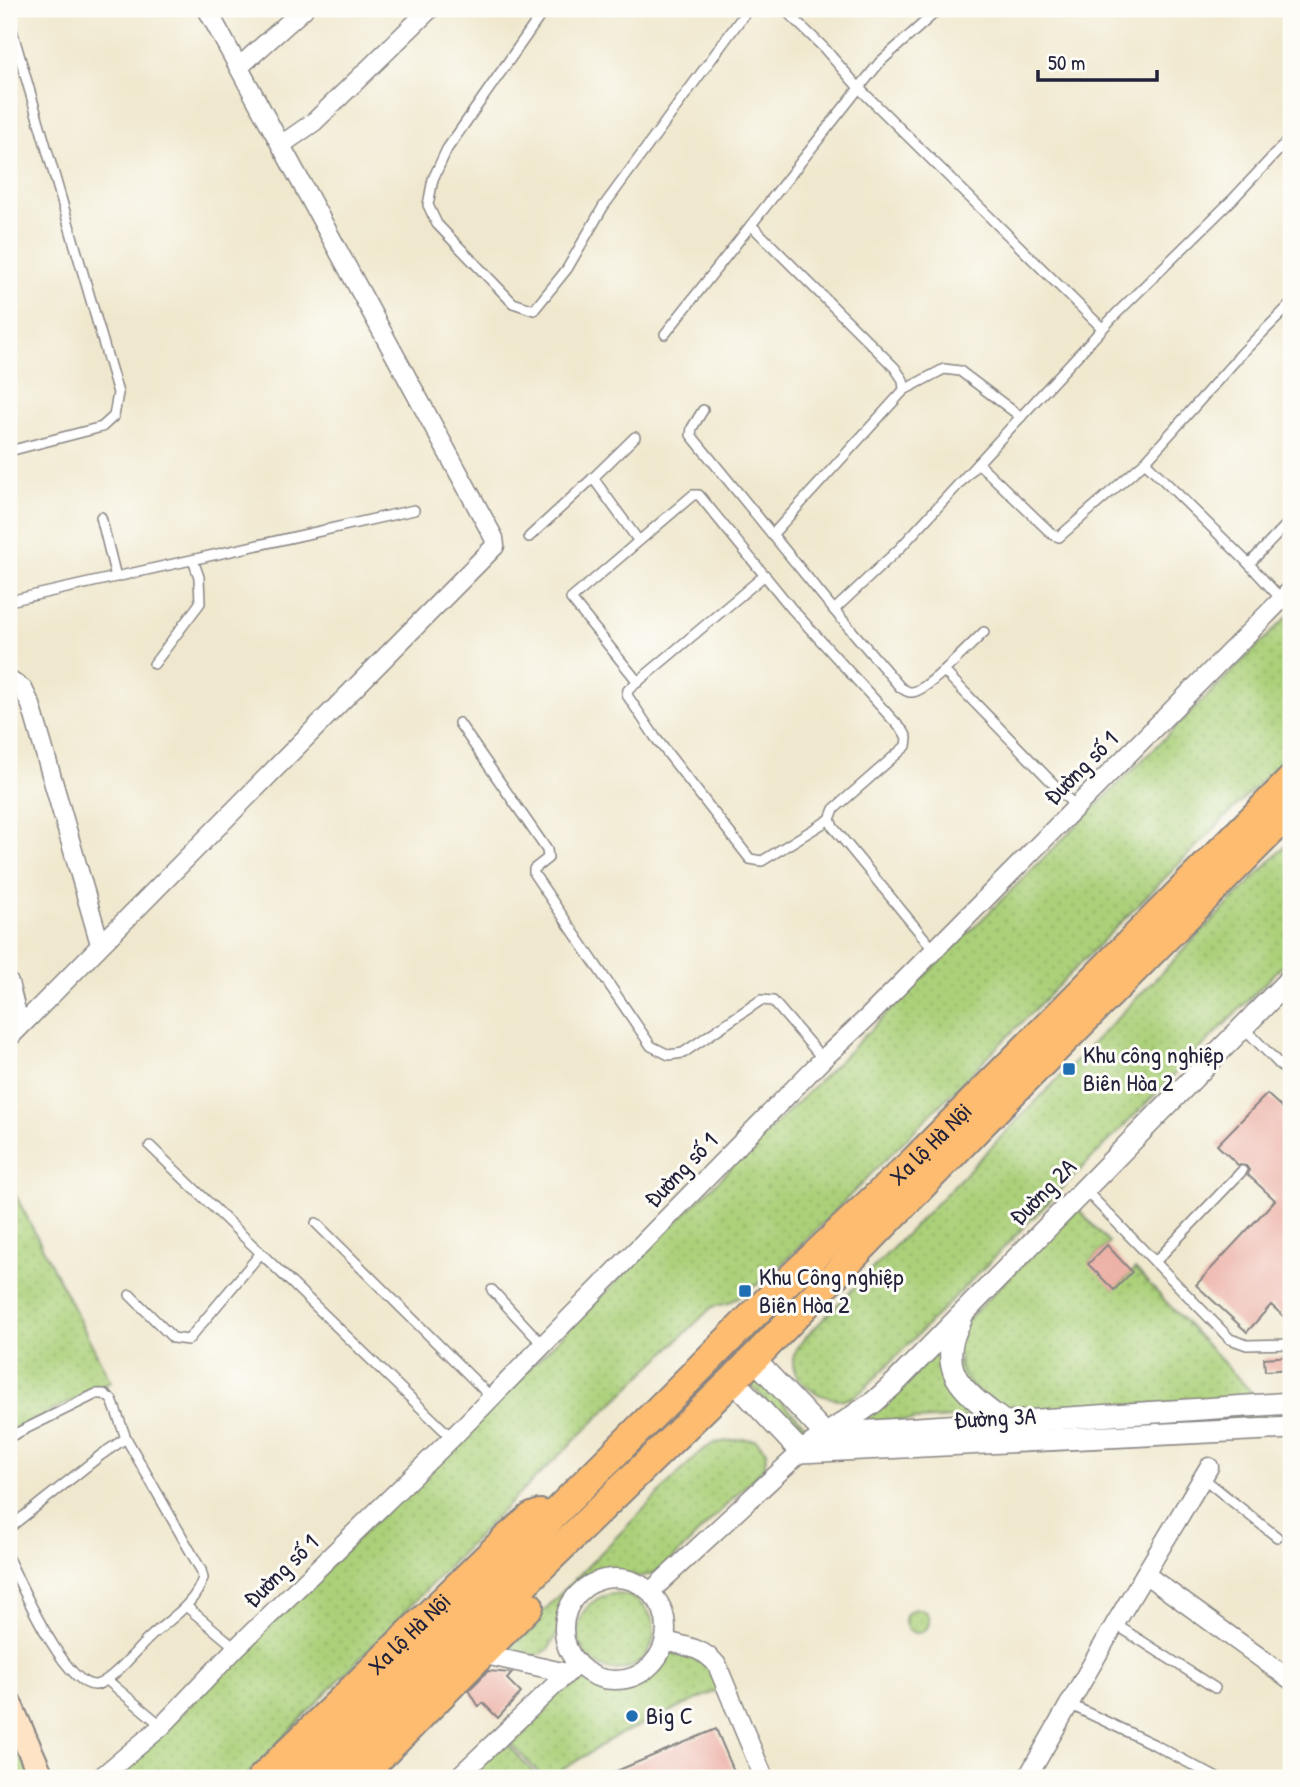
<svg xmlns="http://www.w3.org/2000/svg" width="1300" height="1787" viewBox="0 0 1300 1787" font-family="'Patrick Hand',sans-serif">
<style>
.green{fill:url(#green-dots);stroke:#66795a;stroke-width:2}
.building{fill:#ebaca1}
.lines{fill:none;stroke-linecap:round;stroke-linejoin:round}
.service-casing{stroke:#898584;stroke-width:12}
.minor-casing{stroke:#898584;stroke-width:21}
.tertiary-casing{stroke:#898584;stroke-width:24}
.secondary-casing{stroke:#898584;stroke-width:28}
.trunk-casing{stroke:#898584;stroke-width:32}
.service{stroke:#fff;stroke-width:9}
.minor{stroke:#fff;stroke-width:18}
.tertiary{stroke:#fff;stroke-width:21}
.secondary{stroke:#fee4c5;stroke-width:24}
.trunk{stroke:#fdbc6f;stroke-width:28}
.poi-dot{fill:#1f6fb2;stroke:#fdfcf7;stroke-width:2.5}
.labels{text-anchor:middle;stroke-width:6;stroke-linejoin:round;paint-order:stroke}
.street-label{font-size:24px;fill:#22223b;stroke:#fdfcf7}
.poi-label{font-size:24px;fill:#22223b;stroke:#fdfcf7;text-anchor:start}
</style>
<defs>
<pattern id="green-dots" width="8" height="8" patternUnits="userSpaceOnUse" patternTransform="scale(1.75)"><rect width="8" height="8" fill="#abd079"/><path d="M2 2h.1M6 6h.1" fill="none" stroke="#93b26a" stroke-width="1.8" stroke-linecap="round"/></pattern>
</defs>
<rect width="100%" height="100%" fill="#fdfcf7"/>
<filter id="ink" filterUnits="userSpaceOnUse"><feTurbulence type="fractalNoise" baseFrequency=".0143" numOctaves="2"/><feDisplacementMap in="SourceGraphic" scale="14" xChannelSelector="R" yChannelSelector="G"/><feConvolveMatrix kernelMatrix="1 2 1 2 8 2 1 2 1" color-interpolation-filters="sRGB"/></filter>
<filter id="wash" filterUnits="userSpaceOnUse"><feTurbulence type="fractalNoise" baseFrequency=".00686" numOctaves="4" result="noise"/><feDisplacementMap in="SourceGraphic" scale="28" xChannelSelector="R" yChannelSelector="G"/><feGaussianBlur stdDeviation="1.57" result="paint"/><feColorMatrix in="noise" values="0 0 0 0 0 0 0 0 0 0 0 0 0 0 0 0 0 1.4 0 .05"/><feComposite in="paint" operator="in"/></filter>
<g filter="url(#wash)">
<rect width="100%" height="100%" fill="#f0e8ce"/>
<g class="green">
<polygon points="1291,613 1291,751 770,1276 729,1303 712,1307 509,1504 244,1778 116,1778"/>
<path d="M1291,840V957L862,1391C857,1394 853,1398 847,1399C825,1401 792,1386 793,1360C793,1353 799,1346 803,1340Z"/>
<polygon points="9,1182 111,1382 9,1432"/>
<polygon points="1077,1208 1109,1243 1089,1263 1114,1289 1135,1269 1256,1397 1005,1415 963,1378 956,1344 967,1320"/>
<polygon points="946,1343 988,1416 859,1423"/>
<polygon points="753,1371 815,1436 805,1443 745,1379"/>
<polygon points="1291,1412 1291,1419 1028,1431"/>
<polygon points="743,1439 756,1440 766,1451 765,1466 669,1563 652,1574 638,1577 619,1572 601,1574 581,1583 568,1596 559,1615 558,1633 548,1650 532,1657 515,1654 512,1647 517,1638 700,1452 714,1443"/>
<circle cx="616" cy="1632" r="38"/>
<circle cx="917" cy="1621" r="12"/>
<path d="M668,1648L707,1660L721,1689L616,1736L550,1778H543L508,1740L577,1672C608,1694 655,1688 668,1648Z"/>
<polygon points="9,1726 32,1778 10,1778"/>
<polygon points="505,1741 538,1778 465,1778"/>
</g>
<g id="blocks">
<g class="building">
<polygon points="1267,1094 1291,1116 1291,1323 1271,1305 1247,1332 1196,1285 1275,1200 1248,1175 1249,1170 1246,1166 1238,1165 1217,1145"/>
<polygon points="1107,1245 1132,1272 1114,1290 1088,1264"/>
<polygon points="1291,1356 1291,1369 1265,1371 1264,1358"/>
<polygon points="488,1671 512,1673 507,1679 521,1693 498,1718 483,1703 479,1707 469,1690"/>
<polygon points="716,1729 737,1778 600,1778"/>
</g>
</g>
</g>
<g filter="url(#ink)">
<use href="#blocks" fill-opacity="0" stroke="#898584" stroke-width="2"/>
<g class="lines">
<g class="service-casing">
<g id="service">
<polyline points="545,9 447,149 433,179 428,205 437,224 513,303 534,310 567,269 603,207 748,9"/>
<polyline points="784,9 824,48 859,88 880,62 939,9"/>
<polyline points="1281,9 1291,18"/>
<polyline points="9,20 118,393 114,416 102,427 9,451"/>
<polyline points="751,225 895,368 903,380 904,390 772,535"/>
<polyline points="665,334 859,88 1102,328"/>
<polyline points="904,390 944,369 960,371 1021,417"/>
<polyline points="703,410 692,428 691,435 834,610 900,548 978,463 1052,534 1059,537 1145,462 1249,564 1282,600"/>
<polyline points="1145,462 1243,352 1291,304"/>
<polyline points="978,463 1116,314 1233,199 1291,137"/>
<polyline points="593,478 635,437"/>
<polyline points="101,517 116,577"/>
<polyline points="529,537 593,478 638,540"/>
<polyline points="1249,564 1291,520"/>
<polyline points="765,575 628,690 627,695 655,737 750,859 762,861 830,819"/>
<polyline points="9,601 414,510"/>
<path d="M834,610L900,687C905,690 909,694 916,691C933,685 969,646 984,632"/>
<polyline points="154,664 200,603 199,577 193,560"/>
<polyline points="944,671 1076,807"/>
<polyline points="638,682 571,599 693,495 699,495 792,609 904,732 907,738 906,746 834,809 830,819 833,827 934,950"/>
<polyline points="459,723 547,850 548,858 534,869 534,874 651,1046 669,1055 683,1053 761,1000 773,1001 823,1059"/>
<polyline points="1244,1028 1291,1076"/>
<polyline points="150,1146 452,1438"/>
<polyline points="1085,1190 1230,1339 1247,1345 1291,1344"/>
<polyline points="316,1223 492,1398"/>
<polyline points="1155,1262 1242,1171"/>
<polyline points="492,1290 543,1345"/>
<polyline points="130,1295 173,1338 188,1340 261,1253"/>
<path d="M9,1437L96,1394H104L112,1400L126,1438L201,1570L203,1578C194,1607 167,1620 147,1640C136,1651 109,1684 95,1685C65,1686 21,1585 9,1560"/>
<polyline points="1203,1478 1277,1537"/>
<polyline points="9,1528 101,1455 126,1438"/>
<polyline points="187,1607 236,1648"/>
<polyline points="1115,1624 1215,1688"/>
<polyline points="107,1680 162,1726"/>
<polyline points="1069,1704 1155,1745 1217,1778"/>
</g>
</g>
<g class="minor-casing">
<g id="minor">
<polyline points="239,67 304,9"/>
<polyline points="281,145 314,122 430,9"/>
<polyline points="9,680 23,689 31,705 100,944"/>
<polyline points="9,983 20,1026"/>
<polyline points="9,1038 495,546 494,538 207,9"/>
<polyline points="1145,1574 1291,1680"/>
<circle cx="615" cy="1629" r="51"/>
<polyline points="650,1592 801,1452"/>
<path d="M665,1641C685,1646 704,1648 717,1665L764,1778"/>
<polyline points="481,1654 567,1673"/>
<polyline points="100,1778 162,1726 236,1648 452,1438 823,1059 868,1017 1291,590"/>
<polyline points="457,1778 577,1664"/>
<polyline points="1027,1778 1115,1624 1209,1467"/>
</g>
</g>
<g class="tertiary-casing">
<g id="tertiary">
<path d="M961,1320C932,1373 968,1394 1007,1424"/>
<polyline points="753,1358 825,1434"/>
<polyline points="733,1380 801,1452 1291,1428"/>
<polyline points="827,1434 1291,1403"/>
<polyline points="801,1452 874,1402 895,1383 1291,978"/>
</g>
</g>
<g class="secondary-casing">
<polyline id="secondary" points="9,1703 42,1778"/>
</g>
<g class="trunk-casing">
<g id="trunk">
<path id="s1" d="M262,1778L504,1541L532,1517L540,1514"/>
<path id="s2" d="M295,1778L516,1560L553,1515L775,1293L915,1160L1291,780"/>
<polyline points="324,1778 733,1380 1004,1101 1291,811"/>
<polyline points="359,1778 529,1606"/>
</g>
</g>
<use href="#service" class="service"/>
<use href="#minor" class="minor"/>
<use href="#tertiary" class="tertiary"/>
<use href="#secondary" class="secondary"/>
<use href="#trunk" class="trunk"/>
</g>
</g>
<g class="poi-dot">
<rect x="1062" y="1062" width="14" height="14" rx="3.5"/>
<rect x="738" y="1284" width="14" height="14" rx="3.5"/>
<circle cx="632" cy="1716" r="7"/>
</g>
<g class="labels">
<g class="street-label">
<text transform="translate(1081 768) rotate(-45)" y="8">Đường số 1</text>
<text dy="8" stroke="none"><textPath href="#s2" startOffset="898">Xa lộ Hà Nội</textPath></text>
<text transform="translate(681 1170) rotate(-46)" y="8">Đường số 1</text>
<text transform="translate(1043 1192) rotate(-45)" y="8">Đường 2A</text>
<text transform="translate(995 1418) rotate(-3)" y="8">Đường 3A</text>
<text transform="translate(281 1571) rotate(-44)" y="8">Đường số 1</text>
<text dy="8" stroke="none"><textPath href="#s1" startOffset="206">Xa lộ Hà Nội</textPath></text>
</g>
<g class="poi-label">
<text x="1083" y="1063">Khu công nghiệp<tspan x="1083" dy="28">Biên Hòa 2</tspan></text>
<text x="759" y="1285">Khu Công nghiệp<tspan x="759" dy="28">Biên Hòa 2</tspan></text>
<text x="646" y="1724">Big C</text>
</g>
</g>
<rect width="1300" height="1787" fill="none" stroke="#fdfcf7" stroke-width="35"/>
<path d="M1038 70v10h119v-10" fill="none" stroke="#22223b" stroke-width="3.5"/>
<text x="1048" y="70" font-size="21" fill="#22223b" stroke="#fdfcf7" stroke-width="5" paint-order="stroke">50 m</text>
</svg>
